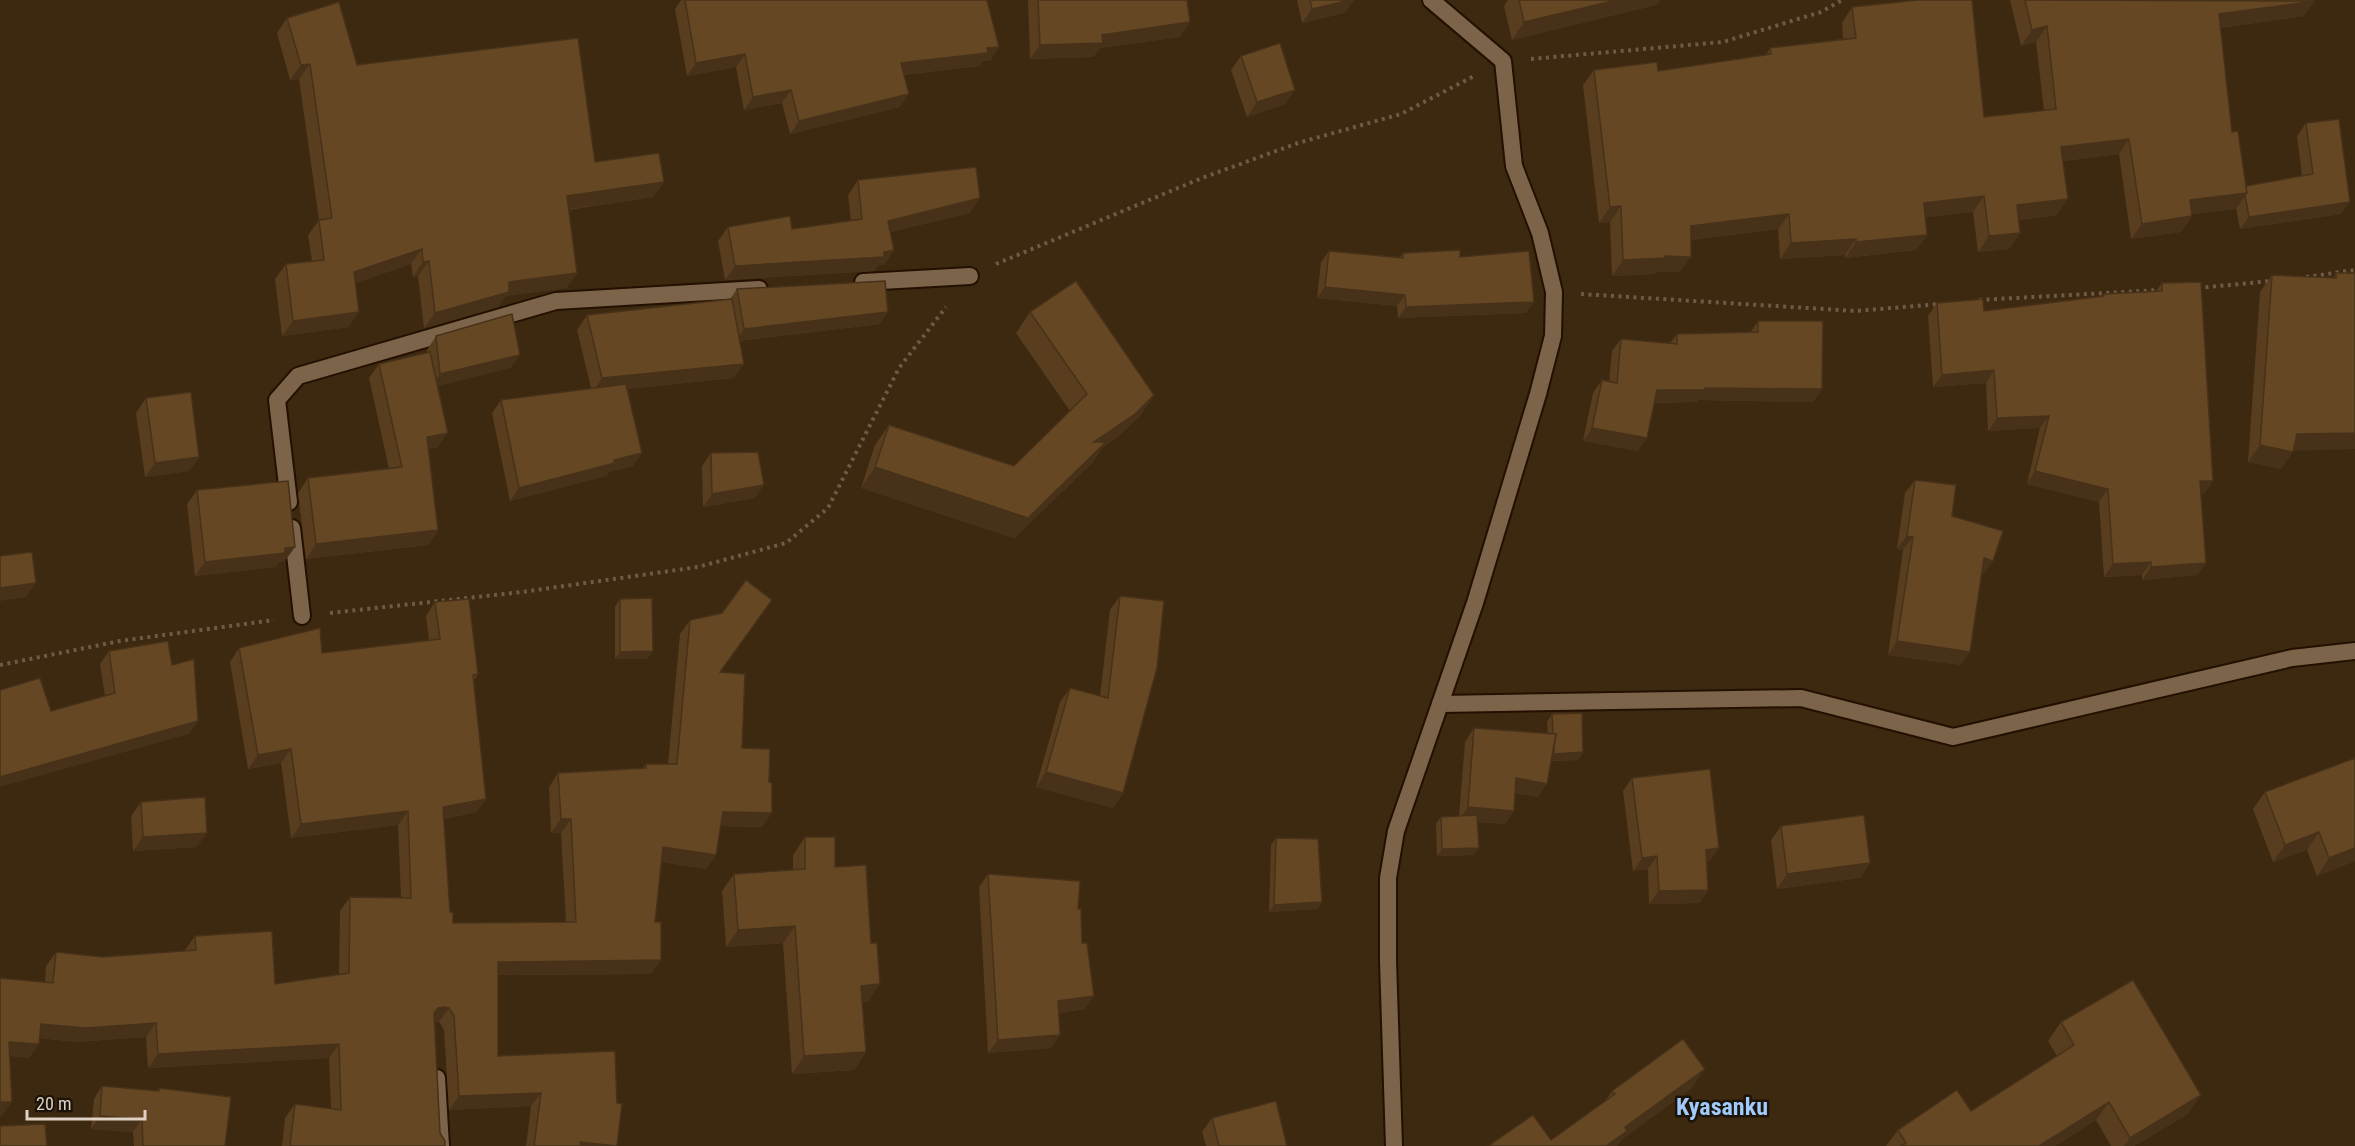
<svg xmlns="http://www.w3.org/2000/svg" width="2355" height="1146" viewBox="0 0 2355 1146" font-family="'Roboto Condensed',sans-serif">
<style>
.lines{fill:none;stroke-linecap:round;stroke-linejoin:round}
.minor-casing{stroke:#231000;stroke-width:20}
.path{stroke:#6e5b47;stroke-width:4;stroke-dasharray:3 4.5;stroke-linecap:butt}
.minor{stroke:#7c644b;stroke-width:16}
.wall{fill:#583d1f}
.shaded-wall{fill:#473219}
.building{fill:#664724;stroke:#473219;stroke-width:1.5}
.labels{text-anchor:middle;stroke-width:5;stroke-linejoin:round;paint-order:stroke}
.quarter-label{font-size:24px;font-weight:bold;fill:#a1cbfa;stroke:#1c1309}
</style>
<rect width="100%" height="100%" fill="#3d2810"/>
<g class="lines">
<g class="minor-casing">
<g id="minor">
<polyline points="863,282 970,276"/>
<polyline points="289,502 277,400 298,376 556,301 759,289"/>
<polyline points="292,528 302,616"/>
<polyline points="1440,704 1801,698 1953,737 2292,658 2355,651"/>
<polyline points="437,1078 441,1146"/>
<polyline points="1394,1146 1388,961 1388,878 1396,831 1475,603 1538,394 1553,336 1554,292 1540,233 1514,166 1503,61 1431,0"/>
</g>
</g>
<g class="path">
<polyline points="1531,59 1723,42 1821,12 1842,0"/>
<polyline points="996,264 1202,178 1298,143 1401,114 1476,75"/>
<polyline points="2306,277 2355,270"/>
<polyline points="2198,288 2271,281"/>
<polyline points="1581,294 1856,311 1939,304"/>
<polyline points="1979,300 2161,290"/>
<polyline points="330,613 522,592 698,567 786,543 828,508 899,368 946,307"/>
<polyline points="0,665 120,641 274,620"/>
</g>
<use href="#minor" class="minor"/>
</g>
<g class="wall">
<polygon points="681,0 987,0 999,47 990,61 982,61 979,66 904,75 900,107 790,134 782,103 744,110 736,67 687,76 675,9"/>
<polygon points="1028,0 1187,0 1180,37 1100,48 1093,57 1030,59"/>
<polygon points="1297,0 1354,0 1344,13 1302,23"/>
<polygon points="1508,0 1660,0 1656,5 1512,40 1504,6"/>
<polygon points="1909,0 1972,0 1984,117 2044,111 2036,42 2021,46 2010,0 2314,0 2304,16 2220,28 2232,132 2246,186 2302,176 2297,136 2306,123 2341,214 2240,229 2236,208 2236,209 2192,214 2192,216 2181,232 2131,239 2119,154 2063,161 2057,215 2019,220 2020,233 2009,249 1978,252 1973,212 1925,217 1927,235 1916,250 1845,258 1845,255 1780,259 1778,229 1691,240 1680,272 1656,272 1654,274 1612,276 1610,222 1599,223 1583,85 1594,70 1658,71 1766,55 1770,48 1843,39 1842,23 1852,7 1910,1"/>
<polygon points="287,18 357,65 595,162 664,182 653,197 568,210 577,273 566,288 505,296 498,307 424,328 418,276 413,277 411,264 355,283 349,327 282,336 275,279 286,264 312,261 308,235 319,220 299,79 290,80 277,33"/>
<polygon points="1241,56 1285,104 1247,117 1231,70"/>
<polygon points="858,180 970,213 890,232 894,250 884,265 878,265 874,271 725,280 718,241 728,227 792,229 851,221 848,195"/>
<polygon points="1329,251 1400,257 1403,253 1460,257 1526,313 1398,318 1397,306 1317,298 1321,262"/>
<polygon points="2336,273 2355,273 2281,469 2248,462 2260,292 2272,275 2333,278"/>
<polygon points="2162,283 2204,494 2201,494 2206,563 2197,575 2142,580 2142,575 2104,577 2099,502 2027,484 2040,428 1988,431 1986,383 1933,387 1928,316 1937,303 1984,311 2103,296 2104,294 2156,291"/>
<polygon points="737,289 880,324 739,341 744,364 733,378 627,389 633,466 609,472 606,476 510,501 492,413 501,400 591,388 577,330 587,315 730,299"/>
<polygon points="1030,312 1154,395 1140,416 1120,435 1103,447 1092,463 1014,538 861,488 875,445 889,425 1014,466 1070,411 1016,333"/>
<polygon points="1758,321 1822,389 1813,402 1698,400 1696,402 1654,403 1638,451 1583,441 1593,393 1602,380 1609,382 1612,351 1621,339 1670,343 1677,334 1750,333"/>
<polygon points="436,336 520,355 510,368 437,386 438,447 429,449 438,530 428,545 306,559 298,493 308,478 389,469 369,378 379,364 427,353 427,350"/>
<polygon points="146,398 199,457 189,471 145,477 136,413"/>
<polygon points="711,453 755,498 703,507 702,466"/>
<polygon points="1915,480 1952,516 1984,574 1982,574 1961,665 1888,655 1903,550 1897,549 1905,493"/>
<polygon points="197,490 285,561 279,562 275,567 195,576 187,504"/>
<polygon points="1120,596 1123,793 1113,808 1036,787 1060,702 1070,688 1100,696 1110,610"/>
<polygon points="620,599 653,651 647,659 615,659 615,607"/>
<polygon points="435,602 478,674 474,680 477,812 444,819 450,912 453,923 566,922 561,833 551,833 549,787 558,773 643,768 646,764 668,764 680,634 690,620 720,672 742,748 762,827 720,826 716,855 706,869 662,862 655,922 661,960 651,974 498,975 498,1056 617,1146 526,1146 531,1106 449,1110 444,1030 439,1022 435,1021 440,1133 445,1146 282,1146 285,1118 295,1104 331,1109 329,1058 148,1068 146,1037 76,1042 40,1038 29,1058 10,1056 2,1116 0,1116 0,978 45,982 46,966 56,952 102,957 185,951 185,950 195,936 275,984 339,975 340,911 350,897 401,898 398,825 291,838 281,763 248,769 230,662 239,648 322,653 429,641 426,616"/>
<polygon points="109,651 172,665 189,734 51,711 105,696 100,664"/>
<polygon points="1552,714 1583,752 1578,760 1551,761 1538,797 1515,793 1514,811 1505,824 1477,822 1479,848 1473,855 1437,856 1436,824 1441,817 1459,816 1465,742 1474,728 1548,734 1547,722"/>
<polygon points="2355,758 2355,861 2317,876 2307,850 2273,862 2253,809 2265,792"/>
<polygon points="1632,778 1710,861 1707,862 1708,890 1699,903 1649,904 1648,869 1633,871 1623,791"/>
<polygon points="141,802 197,847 133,851 131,816"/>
<polygon points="1781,826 1870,863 1860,878 1777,889 1771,840"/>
<polygon points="805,837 835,867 868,1002 862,1002 866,1052 854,1070 792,1074 783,943 726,947 722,891 734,874 793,870 793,855"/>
<polygon points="1276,838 1322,902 1317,909 1269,912 1271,845"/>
<polygon points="988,874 1078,909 1082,943 1085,1009 1059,1013 1051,1048 988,1053 979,887"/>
<polygon points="2061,1022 2188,1114 2134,1146 2111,1146 2096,1120 2055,1146 1886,1146 1898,1130 1971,1111 2057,1056 2048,1041"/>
<polygon points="102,1086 157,1091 159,1088 225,1146 134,1146 133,1132 91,1129 94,1099"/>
<polygon points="1692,1088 1622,1139 1617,1146 1488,1146 1551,1140 1605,1101 1612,1091"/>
<polygon points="1212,1118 1287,1146 1206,1146 1202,1132"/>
</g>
<g class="shaded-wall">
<polygon points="1350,0 1354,0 1344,13 1302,23 1312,9"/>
<polygon points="1617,0 1660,0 1656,5 1512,40 1524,22"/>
<polygon points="2315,1 2304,16 2208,30 2219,14"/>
<polygon points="1190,22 1180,37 1100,48 1093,57 1030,59 1040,45"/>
<polygon points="2047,26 2036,42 2021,46 2032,30"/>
<polygon points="999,47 990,61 982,61 979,66 892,76 901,63 987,48"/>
<polygon points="745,54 736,67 687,76 696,63"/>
<polygon points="310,64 299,79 290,80 301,65"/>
<polygon points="791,90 782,103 744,110 753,97"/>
<polygon points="1295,90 1285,104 1247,117 1257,102"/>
<polygon points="909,94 900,107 790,134 799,121"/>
<polygon points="2129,139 2119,154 2050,163 2061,147"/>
<polygon points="664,182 653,197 556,211 567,196"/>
<polygon points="2247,193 2236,209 2179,216 2190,200"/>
<polygon points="1984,196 1973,212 1913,219 1924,203"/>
<polygon points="980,198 970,213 878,235 888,221"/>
<polygon points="2068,199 2057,215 2006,221 2017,205"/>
<polygon points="2350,202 2341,214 2240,229 2249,217"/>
<polygon points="1621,206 1610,222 1599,223 1610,207"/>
<polygon points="1789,214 1778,229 1680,242 1691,226"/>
<polygon points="2192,216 2181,232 2131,239 2142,224"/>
<polygon points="2020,233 2009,249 1978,252 1989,236"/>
<polygon points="1927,235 1916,250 1845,258 1856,242"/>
<polygon points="1856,239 1845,255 1780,259 1791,243"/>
<polygon points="422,249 411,264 343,287 354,272"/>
<polygon points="894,250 884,265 878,265 874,271 725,280 735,266"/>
<polygon points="1665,256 1691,257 1680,272 1656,272 1654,274 1612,276 1623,260"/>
<polygon points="429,261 418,276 413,277 423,262"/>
<polygon points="577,273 566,288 505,296 498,307 424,328 435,313 509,282"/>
<polygon points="1325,287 1405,295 1397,306 1317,298"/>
<polygon points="1534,302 1526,313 1398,318 1406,307"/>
<polygon points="359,312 349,327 282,336 293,321"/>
<polygon points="888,312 880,324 736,341 744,329"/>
<polygon points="520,355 510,368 431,388 440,374"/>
<polygon points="744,364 733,378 592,393 602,378"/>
<polygon points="1994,370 1986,383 1933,387 1942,375"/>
<polygon points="1705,388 1822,389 1813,402 1698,400 1696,402 1648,403 1657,390"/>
<polygon points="1154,395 1140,416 1120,435 1103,447 1092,463 1014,538 861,488 875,467 1028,518 1094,442"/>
<polygon points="2049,416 2040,428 1988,431 1997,418"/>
<polygon points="1592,428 1647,438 1638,451 1583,441"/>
<polygon points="448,433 438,447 417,452 427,437"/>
<polygon points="2355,433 2355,449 2291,451 2293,452 2281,469 2248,462 2260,445 2297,434"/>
<polygon points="642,453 633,466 609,472 606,476 510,501 519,488 614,460"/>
<polygon points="199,457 189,471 145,477 155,463"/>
<polygon points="2035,471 2108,489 2099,502 2027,484"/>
<polygon points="2200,481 2213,481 2204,494 2191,493"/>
<polygon points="764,485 755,498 703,507 712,494"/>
<polygon points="438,530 428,545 306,559 316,544"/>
<polygon points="1907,536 1913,537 1903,550 1897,549"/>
<polygon points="295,547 285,561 279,562 275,567 195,576 205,562"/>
<polygon points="1984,558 1993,561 1984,574 1974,572"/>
<polygon points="2151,562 2142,575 2104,577 2113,564"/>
<polygon points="2206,563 2197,575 2142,580 2151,567"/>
<polygon points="36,583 26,597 0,601 0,588"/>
<polygon points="1897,641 1970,652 1961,665 1888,655"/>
<polygon points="653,651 647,659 615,659 620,652"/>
<polygon points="198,721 189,734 0,787 0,777"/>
<polygon points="291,749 281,763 248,769 258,755"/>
<polygon points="1583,752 1578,760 1549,761 1554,754"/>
<polygon points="1046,772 1123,793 1113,808 1036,787"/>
<polygon points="1516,778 1547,784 1538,797 1507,791"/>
<polygon points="486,799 477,812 434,821 443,807"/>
<polygon points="1468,807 1514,811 1505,824 1459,820"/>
<polygon points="408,811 398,825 291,838 301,824"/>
<polygon points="723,812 772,813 762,827 713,826"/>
<polygon points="561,819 571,819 561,833 551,833"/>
<polygon points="2319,832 2307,850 2273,862 2285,845"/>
<polygon points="207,833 197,847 133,851 143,837"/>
<polygon points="663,847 716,855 706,869 654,861"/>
<polygon points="1479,848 1473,855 1437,856 1442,849"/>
<polygon points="1719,848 1710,861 1697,863 1706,850"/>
<polygon points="2355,848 2355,861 2317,876 2329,858"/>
<polygon points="1657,856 1648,869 1633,871 1642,858"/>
<polygon points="1870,863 1860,878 1777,889 1787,874"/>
<polygon points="1708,890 1699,903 1649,904 1659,891"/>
<polygon points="1322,902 1317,909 1269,912 1274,905"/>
<polygon points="795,926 783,943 726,947 738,930"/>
<polygon points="661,960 651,974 488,975 498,962"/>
<polygon points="880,984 868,1002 849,1003 861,986"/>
<polygon points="1094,996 1085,1009 1049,1014 1058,1001"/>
<polygon points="444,1007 449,1008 439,1022 434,1021 434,1013 438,1008"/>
<polygon points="156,1023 146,1037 76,1042 31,1037 41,1024"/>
<polygon points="1060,1035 1051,1048 988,1053 998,1040"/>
<polygon points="9,1042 39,1044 29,1058 0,1055"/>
<polygon points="339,1044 329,1058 148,1068 158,1054"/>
<polygon points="866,1052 854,1070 792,1074 804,1056"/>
<polygon points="1705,1069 1692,1088 1622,1139 1617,1146 1606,1146 1625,1127"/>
<polygon points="541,1093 531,1106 449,1110 459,1096"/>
<polygon points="2201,1095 2188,1114 2134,1146 2124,1146 2130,1138"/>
<polygon points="0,1102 12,1102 2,1116 0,1116"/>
<polygon points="2109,1102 2096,1120 2055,1146 2039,1146"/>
<polygon points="100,1116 142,1119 133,1132 91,1129"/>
<polygon points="580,1142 617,1146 577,1146"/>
</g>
<g class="building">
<polygon points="685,0 987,0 999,47 987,48 988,53 901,63 909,94 799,121 791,90 753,97 745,54 696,63"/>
<polygon points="1038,0 1187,0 1190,22 1102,35 1103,43 1040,45"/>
<polygon points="1310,0 1350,0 1312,9"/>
<polygon points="1519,0 1617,0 1524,22"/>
<polygon points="1918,0 1972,0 1984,117 2056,109 2047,26 2032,30 2025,0 2315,1 2219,14 2232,132 2238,131 2247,193 2190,200 2192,216 2142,224 2129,139 2061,147 2068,199 2017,205 2020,233 1989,236 1984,196 1924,203 1927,235 1856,242 1856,239 1791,243 1789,214 1691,226 1691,257 1665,256 1665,258 1623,260 1621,206 1610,207 1594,70 1657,62 1658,71 1771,54 1770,48 1856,38 1852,7"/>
<polygon points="339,2 357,65 578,38 595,162 659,153 664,182 567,196 577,273 509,282 509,292 435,313 429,261 423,262 422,249 354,272 359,312 293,321 286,264 324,260 319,220 332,218 310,64 301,65 287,18"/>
<polygon points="1280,43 1295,90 1257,102 1241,56"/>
<polygon points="2339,119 2350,202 2249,217 2245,195 2247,193 2246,186 2313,174 2306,123"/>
<polygon points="976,167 980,198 888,221 894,250 884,252 884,257 735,266 728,227 790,216 792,229 862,219 858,180"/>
<polygon points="1460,250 1460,257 1529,251 1534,302 1406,307 1405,295 1325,287 1329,251 1403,258 1403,253"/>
<polygon points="2336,273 2355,273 2355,433 2297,434 2293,452 2260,445 2272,275 2336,278"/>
<polygon points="885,281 888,312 744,329 737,289"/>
<polygon points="1076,281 1154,395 1135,414 1094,442 1106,442 1028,518 875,467 889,425 1014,466 1087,394 1030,312"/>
<polygon points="2201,282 2213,481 2200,481 2206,563 2151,567 2151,562 2113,564 2108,489 2035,471 2049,416 1997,418 1994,370 1942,375 1937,303 1983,299 1984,311 2104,296 2104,294 2162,291 2162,283"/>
<polygon points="732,299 744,364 602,378 587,315"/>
<polygon points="512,314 520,355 440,374 436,336"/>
<polygon points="1758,321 1823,321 1822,389 1705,388 1705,390 1657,390 1647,438 1592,428 1602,380 1617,383 1621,339 1677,344 1677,334 1758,332"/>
<polygon points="430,352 448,433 427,437 438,530 316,544 308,478 402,467 379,364"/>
<polygon points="626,384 642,453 614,460 615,463 519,488 501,400"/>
<polygon points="191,392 199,457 155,463 146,398"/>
<polygon points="758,452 764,485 712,494 711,453"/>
<polygon points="1915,480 1956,485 1952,516 2003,531 1993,561 1984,558 1970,652 1897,641 1913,537 1907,536"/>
<polygon points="288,481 295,547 285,548 285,553 205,562 197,490"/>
<polygon points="32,552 36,583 0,588 0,556"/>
<polygon points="746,580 772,600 720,672 745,674 742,748 770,749 769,782 772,783 772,813 723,812 716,855 663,847 655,922 661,922 661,960 498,962 498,1056 615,1051 617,1103 622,1104 617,1146 580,1142 581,1146 534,1146 541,1093 459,1096 454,1016 449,1008 444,1007 438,1008 434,1013 440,1133 445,1141 445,1146 290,1146 295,1104 341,1110 339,1044 158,1054 156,1023 86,1028 41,1024 39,1044 9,1042 12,1102 0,1102 0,978 53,983 56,952 102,957 196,950 195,936 272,931 275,984 349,973 350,897 411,898 408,811 301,824 291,749 258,755 239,648 320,628 322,653 440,639 435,602 469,599 478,674 473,675 486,799 443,807 450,912 453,912 453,923 576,922 571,819 561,819 558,773 646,768 646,764 677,764 690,620 722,613"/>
<polygon points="1120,596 1164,601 1157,668 1123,793 1046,772 1070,688 1108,698"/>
<polygon points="652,598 653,651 620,652 620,599"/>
<polygon points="168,641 172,665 194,659 198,721 0,777 0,690 40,678 51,711 115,693 109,651"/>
<polygon points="1582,713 1583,752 1554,754 1554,746 1556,734 1553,734 1552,714"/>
<polygon points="1474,728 1556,734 1547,784 1516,778 1514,811 1468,807"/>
<polygon points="2355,758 2355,848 2329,858 2319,832 2285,845 2265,792"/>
<polygon points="1710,769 1719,848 1706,850 1708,890 1659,891 1657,856 1642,858 1632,778"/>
<polygon points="205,797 207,833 143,837 141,802"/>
<polygon points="1477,815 1479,848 1442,849 1441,817"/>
<polygon points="1864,815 1870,863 1787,874 1781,826"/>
<polygon points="805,837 835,837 835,867 866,865 871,943 877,943 880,984 861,986 866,1052 804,1056 795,926 738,930 734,874 805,869"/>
<polygon points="1276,838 1318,839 1322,902 1274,905"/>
<polygon points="988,874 1080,881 1078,909 1081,909 1082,943 1087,943 1094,996 1058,1001 1060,1035 998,1040"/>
<polygon points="2133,980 2201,1095 2130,1138 2109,1102 2039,1146 1901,1146 1906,1143 1898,1130 1957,1090 1971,1111 2074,1045 2061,1022"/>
<polygon points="1683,1039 1705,1069 1625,1127 1627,1131 1606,1146 1488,1146 1533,1115 1551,1140 1615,1094 1612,1091"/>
<polygon points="102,1086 159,1091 159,1088 231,1097 225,1146 143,1146 142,1119 100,1116"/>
<polygon points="1276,1101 1287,1146 1219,1146 1212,1118"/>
<polygon points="45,1124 47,1146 0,1146 0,1126"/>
</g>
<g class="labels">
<g class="quarter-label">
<text x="1722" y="1115">Kyasanku</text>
</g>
</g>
<path d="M27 1110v9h118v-9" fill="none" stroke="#dfd1c4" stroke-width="3"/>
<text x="36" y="1110" font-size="18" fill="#dfd1c4" stroke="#1c1309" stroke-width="4.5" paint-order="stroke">20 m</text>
</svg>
